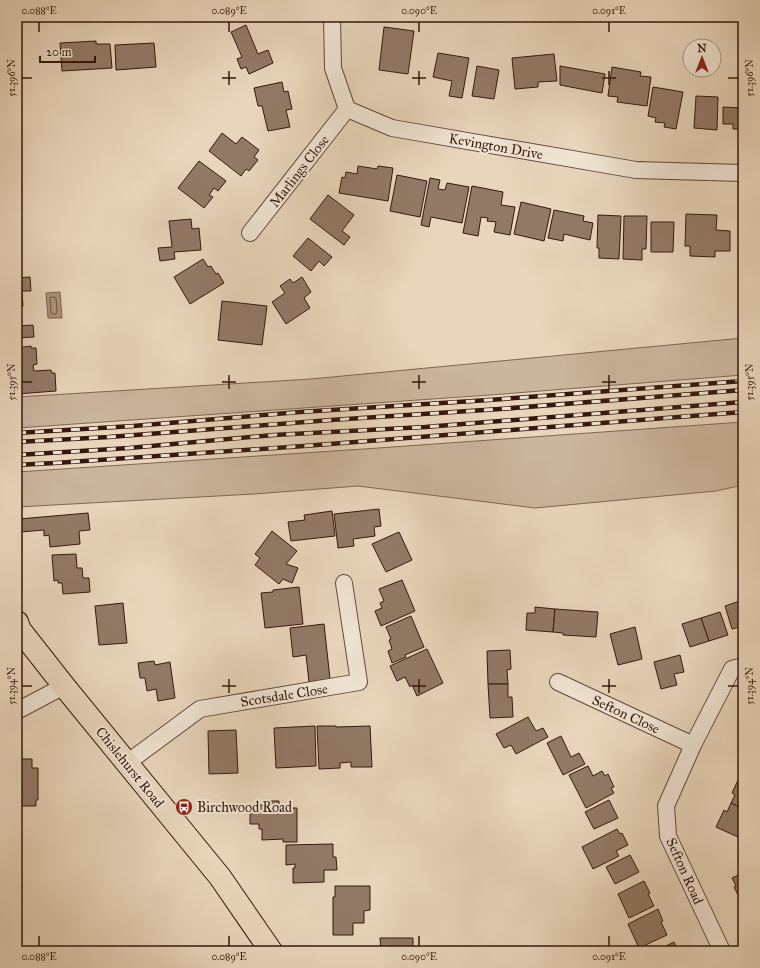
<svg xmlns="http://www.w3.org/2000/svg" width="760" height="968" viewBox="0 0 760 968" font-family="'IM FELL Great Primer',serif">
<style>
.green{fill:#cab59d;stroke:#806654}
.water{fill:#ab947f;stroke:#7c6251}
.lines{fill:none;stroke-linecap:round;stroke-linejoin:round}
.shore{stroke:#705645;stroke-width:1}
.building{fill:#927a67;stroke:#35170b}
.minor-casing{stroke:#624637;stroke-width:18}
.primary-casing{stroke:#35170b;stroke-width:24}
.minor{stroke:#f0e4d3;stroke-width:16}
.primary{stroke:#e8d5bb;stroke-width:22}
.rail-casing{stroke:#35170b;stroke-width:4.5}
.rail{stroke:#f0e4d3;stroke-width:3;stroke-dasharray:9;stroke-linecap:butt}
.ticks{fill:none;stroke:#35170b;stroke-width:1.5}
.labels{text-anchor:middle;stroke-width:4;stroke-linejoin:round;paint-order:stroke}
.street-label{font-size:14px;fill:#35170b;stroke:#f0e4d3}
.poi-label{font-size:14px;fill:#35170b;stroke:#f0e4d3;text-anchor:start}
.neatline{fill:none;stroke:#35170b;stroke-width:1.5}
.ticks-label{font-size:10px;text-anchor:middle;fill:#35170b}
</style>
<rect width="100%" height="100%" fill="#e8d5bb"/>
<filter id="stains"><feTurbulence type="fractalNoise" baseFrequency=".005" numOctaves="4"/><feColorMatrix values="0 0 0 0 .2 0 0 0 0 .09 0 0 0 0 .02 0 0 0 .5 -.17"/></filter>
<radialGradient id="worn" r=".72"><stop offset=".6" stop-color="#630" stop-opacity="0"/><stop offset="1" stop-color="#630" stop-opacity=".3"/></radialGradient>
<g class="green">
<polygon points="743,338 743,375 490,395 17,428 17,397 311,379"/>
<polygon points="743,422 743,485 716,491 535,508 358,486 254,494 17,507 17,472 364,449"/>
</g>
<polygon class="water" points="60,292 62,318 48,318 46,293"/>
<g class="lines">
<polygon class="shore" points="51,297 54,297 56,298 57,312 56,314 53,314 51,313 50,299"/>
</g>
<g class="building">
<polygon points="246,25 258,54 268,50 273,63 249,74 246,67 241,69 237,59 242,57 231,32"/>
<polygon points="384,27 414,31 408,74 379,70"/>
<polygon points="96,41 96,44 110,44 112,68 62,71 60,43"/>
<polygon points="154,43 156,67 116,70 115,45"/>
<polygon points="438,53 469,58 462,98 449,96 452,81 433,77"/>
<polygon points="554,54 557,81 538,82 538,87 515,89 512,58"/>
<polygon points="477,66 499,70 494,99 472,96"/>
<polygon points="560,66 605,74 602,93 560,85"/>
<polygon points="612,67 641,72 640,76 651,77 647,106 617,102 618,97 608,96"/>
<polygon points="282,82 284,92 288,91 292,109 286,110 290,127 268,131 262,106 258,106 254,88"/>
<polygon points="653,87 683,92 676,129 664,127 665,123 655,122 656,118 648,116"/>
<polygon points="696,96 718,97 717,130 694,128"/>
<polygon points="723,107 743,108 743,129 733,129 733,124 723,124"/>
<polygon points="222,133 236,144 242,137 259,150 254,157 258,160 249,171 246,169 241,176 209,151"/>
<polygon points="199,161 226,181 218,191 214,188 209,195 213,197 204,208 178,188"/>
<polygon points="358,166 377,169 378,166 393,168 388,201 339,193 342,177 345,178 346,172 357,174"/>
<polygon points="397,175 427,181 420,217 390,211"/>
<polygon points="430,178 440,180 438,189 445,190 447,183 469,187 462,223 431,217 429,227 421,225"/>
<polygon points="472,186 503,192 501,205 515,207 510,235 494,232 496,222 487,221 488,218 481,217 478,236 463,233"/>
<polygon points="328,195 354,215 342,231 350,237 344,245 310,219"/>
<polygon points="521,202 551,209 544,241 514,234"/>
<polygon points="554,210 584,216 583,221 593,223 590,240 564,234 563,241 548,238"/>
<polygon points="686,214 717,215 716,230 730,231 730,251 715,251 715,257 690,256 690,246 685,246"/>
<polygon points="598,215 621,216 619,259 599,258 599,248 597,248"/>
<polygon points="624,216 647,216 646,249 642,249 642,260 623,259"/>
<polygon points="191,219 192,229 199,228 201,250 174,252 175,259 160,261 158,248 172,247 169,221"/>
<polygon points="651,222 674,222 673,252 651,252"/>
<polygon points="741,226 743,226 743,254 740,254"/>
<polygon points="308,238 332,257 324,266 319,261 311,271 293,256"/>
<polygon points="203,259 208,267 211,266 216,274 218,273 224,283 190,304 174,277"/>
<polygon points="30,277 31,291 22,291 23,306 17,306 17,278"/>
<polygon points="302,277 311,292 304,298 310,308 286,324 272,302 285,293 280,286 290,279 293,283"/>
<polygon points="222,301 267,306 262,345 218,340"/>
<polygon points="33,325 34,337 17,338 17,326"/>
<polygon points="31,346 31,348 36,348 37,364 33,365 34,371 51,370 52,373 55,373 56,391 17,394 17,348"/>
<polygon points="379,509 381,526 374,527 375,536 353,539 354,546 338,548 334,514"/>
<polygon points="332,511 335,536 291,541 288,522 305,520 304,515"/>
<polygon points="88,513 90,530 79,531 80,544 50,547 49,535 44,536 44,530 20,532 19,519"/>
<polygon points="272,531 297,551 286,564 298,568 292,583 283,579 279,584 255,565 260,558 255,554"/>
<polygon points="399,532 412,560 386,572 372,544"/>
<polygon points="76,554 77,568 82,568 83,578 89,578 90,592 63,594 62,583 58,583 58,580 54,581 52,555"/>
<polygon points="402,580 415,611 381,626 375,611 382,608 380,603 384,601 379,589"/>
<polygon points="299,587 303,624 265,628 261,593 273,592 273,590"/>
<polygon points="743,600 743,626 732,629 725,606"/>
<polygon points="123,603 127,643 99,645 95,606"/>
<polygon points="535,607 555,609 553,632 526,630 527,613 535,613"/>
<polygon points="555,609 598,612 596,637 563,635 563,633 553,632"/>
<polygon points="720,612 728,635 709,641 701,618"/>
<polygon points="411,616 424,647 405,655 406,657 392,663 388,651 392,649 389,640 391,639 386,627"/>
<polygon points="701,618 709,641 690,647 682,624"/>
<polygon points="324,624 330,679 309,682 306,655 293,657 290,628"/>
<polygon points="635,627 642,659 618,665 610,634"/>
<polygon points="427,649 443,683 417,696 412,685 410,687 405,677 397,681 390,666"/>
<polygon points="510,650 511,669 507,670 508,684 488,684 487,651"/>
<polygon points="680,655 684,672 674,674 677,685 661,689 654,662"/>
<polygon points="154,661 155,665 170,662 175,698 158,701 156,689 147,691 145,678 140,678 138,663"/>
<polygon points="488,684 508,684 508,697 512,697 513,717 490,718"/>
<polygon points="528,717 536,731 543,728 548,737 516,754 511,745 504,748 496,734"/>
<polygon points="315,726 316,766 276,768 274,728"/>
<polygon points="317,726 336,726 336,727 370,726 372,767 351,767 351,762 340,763 340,768 319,769"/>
<polygon points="236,730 238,773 209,774 208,731"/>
<polygon points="561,736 571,757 579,753 585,764 563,775 547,743"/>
<polygon points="17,759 32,759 32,768 38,768 38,800 36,800 36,806 20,806 20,801 17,801"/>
<polygon points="588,766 593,776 602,771 605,776 608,774 614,787 611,788 614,793 586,808 569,775"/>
<polygon points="740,776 743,777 743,809 731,803 735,795 732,793"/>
<polygon points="609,800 618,818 594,829 585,812"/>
<polygon points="266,801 279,801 279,808 297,808 297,842 283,842 283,839 262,840 262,829 259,829 259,824 250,824 250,805 266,805"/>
<polygon points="731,803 743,809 743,831 740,838 716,827 724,810 727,812"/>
<polygon points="617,829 620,834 622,833 628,845 616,851 619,856 593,869 582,847"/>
<polygon points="333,844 333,857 336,857 337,870 324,870 324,882 293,883 293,868 295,868 295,864 286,865 286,845"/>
<polygon points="630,855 639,872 615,884 606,867"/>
<polygon points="743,873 743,905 734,887 736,886 732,878"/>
<polygon points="644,881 650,893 648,894 654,906 629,918 618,894"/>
<polygon points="335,886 370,886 370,910 364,911 364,923 353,923 353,935 333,935 333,897 335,897"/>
<polygon points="658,909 663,921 661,922 667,935 639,948 628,924"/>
<polygon points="380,938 413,938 413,951 381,951"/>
<polygon points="674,942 678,951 656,951"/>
</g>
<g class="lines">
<g class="minor-casing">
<g id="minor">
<polyline points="332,17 333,68 347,109 392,128 636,170 743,173"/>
<polyline points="250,233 347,109"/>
<polyline points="558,682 693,745"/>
<polyline points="17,711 64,686"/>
<polyline points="127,763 200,709 359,682 344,583"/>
<polyline points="722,951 668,836 666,806 693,745 732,669 743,666"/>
</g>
</g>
<g class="primary-casing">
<polyline id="primary" points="17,622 20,630 64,686 220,877 271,951"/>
</g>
<use href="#minor" class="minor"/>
<use href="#primary" class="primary"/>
<g class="rail-casing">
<g id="rail">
<polyline points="17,433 133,426 300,412 489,400 743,381"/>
<polyline points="17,442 109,437 331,420 500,409 743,390"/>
<polyline points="17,455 129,448 274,435 425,427 743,402"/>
<polyline points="17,465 55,463 304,446 743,412"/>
</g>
</g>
<use href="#rail" class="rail"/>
</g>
<path class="ticks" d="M39,22V32M229,22V32M419,22V32M609,22V32M229,71V85M419,71V85M609,71V85M22,78H32M222,78H236M412,78H426M602,78H616M728,78H738M229,375V389M419,375V389M609,375V389M22,382H32M222,382H236M412,382H426M602,382H616M728,382H738M229,679V693M419,679V693M609,679V693M22,686H32M222,686H236M412,686H426M602,686H616M728,686H738M39,936V946M229,936V946M419,936V946M609,936V946"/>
<defs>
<g id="bus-disc" transform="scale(0.9)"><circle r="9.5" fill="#8f2418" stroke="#f0e4d3"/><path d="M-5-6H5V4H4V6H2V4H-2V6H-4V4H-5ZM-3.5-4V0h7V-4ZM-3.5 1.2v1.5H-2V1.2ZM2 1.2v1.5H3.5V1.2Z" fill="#fff"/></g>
</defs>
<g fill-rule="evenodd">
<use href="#bus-disc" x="184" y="807"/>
</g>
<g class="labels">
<g class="street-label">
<text transform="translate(496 146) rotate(10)" y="5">Kevington Drive</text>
<text transform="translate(299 171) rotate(-52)" y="5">Marlings Close</text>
<text transform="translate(284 695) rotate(-9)" y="5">Scotsdale Close</text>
<text transform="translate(626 714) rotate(25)" y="5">Sefton Close</text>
<text transform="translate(130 767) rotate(51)" y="5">Chislehurst Road</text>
<text transform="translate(685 871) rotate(66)" y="5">Sefton Road</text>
</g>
<g class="poi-label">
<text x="197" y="812">Birchwood Road</text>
</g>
</g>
<rect width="760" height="968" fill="none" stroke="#e8d5bb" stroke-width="44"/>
<g transform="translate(702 58)"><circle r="19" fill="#f0e4d3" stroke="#a59283"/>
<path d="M0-3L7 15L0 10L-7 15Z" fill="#8f2418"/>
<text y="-6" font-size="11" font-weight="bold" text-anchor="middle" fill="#35170b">N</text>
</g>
<path d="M40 56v6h55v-6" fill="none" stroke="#35170b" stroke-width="2"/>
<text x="46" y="56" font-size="12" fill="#35170b" stroke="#f0e4d3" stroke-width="3" paint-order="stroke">20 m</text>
<rect x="22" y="22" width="716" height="924" class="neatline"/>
<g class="ticks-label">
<text x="39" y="14">0.088°E</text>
<text x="229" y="14">0.089°E</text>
<text x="419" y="14">0.090°E</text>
<text x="609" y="14">0.091°E</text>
<text transform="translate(11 78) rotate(-90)" y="4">51.396°N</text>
<text transform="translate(749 78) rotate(-90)" y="4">51.396°N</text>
<text transform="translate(11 382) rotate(-90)" y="4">51.395°N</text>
<text transform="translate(749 382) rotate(-90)" y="4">51.395°N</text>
<text transform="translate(11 686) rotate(-90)" y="4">51.394°N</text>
<text transform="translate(749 686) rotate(-90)" y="4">51.394°N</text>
<text x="39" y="960">0.088°E</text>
<text x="229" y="960">0.089°E</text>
<text x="419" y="960">0.090°E</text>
<text x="609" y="960">0.091°E</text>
</g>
<rect width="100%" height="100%" filter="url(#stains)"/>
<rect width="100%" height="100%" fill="url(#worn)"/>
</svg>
